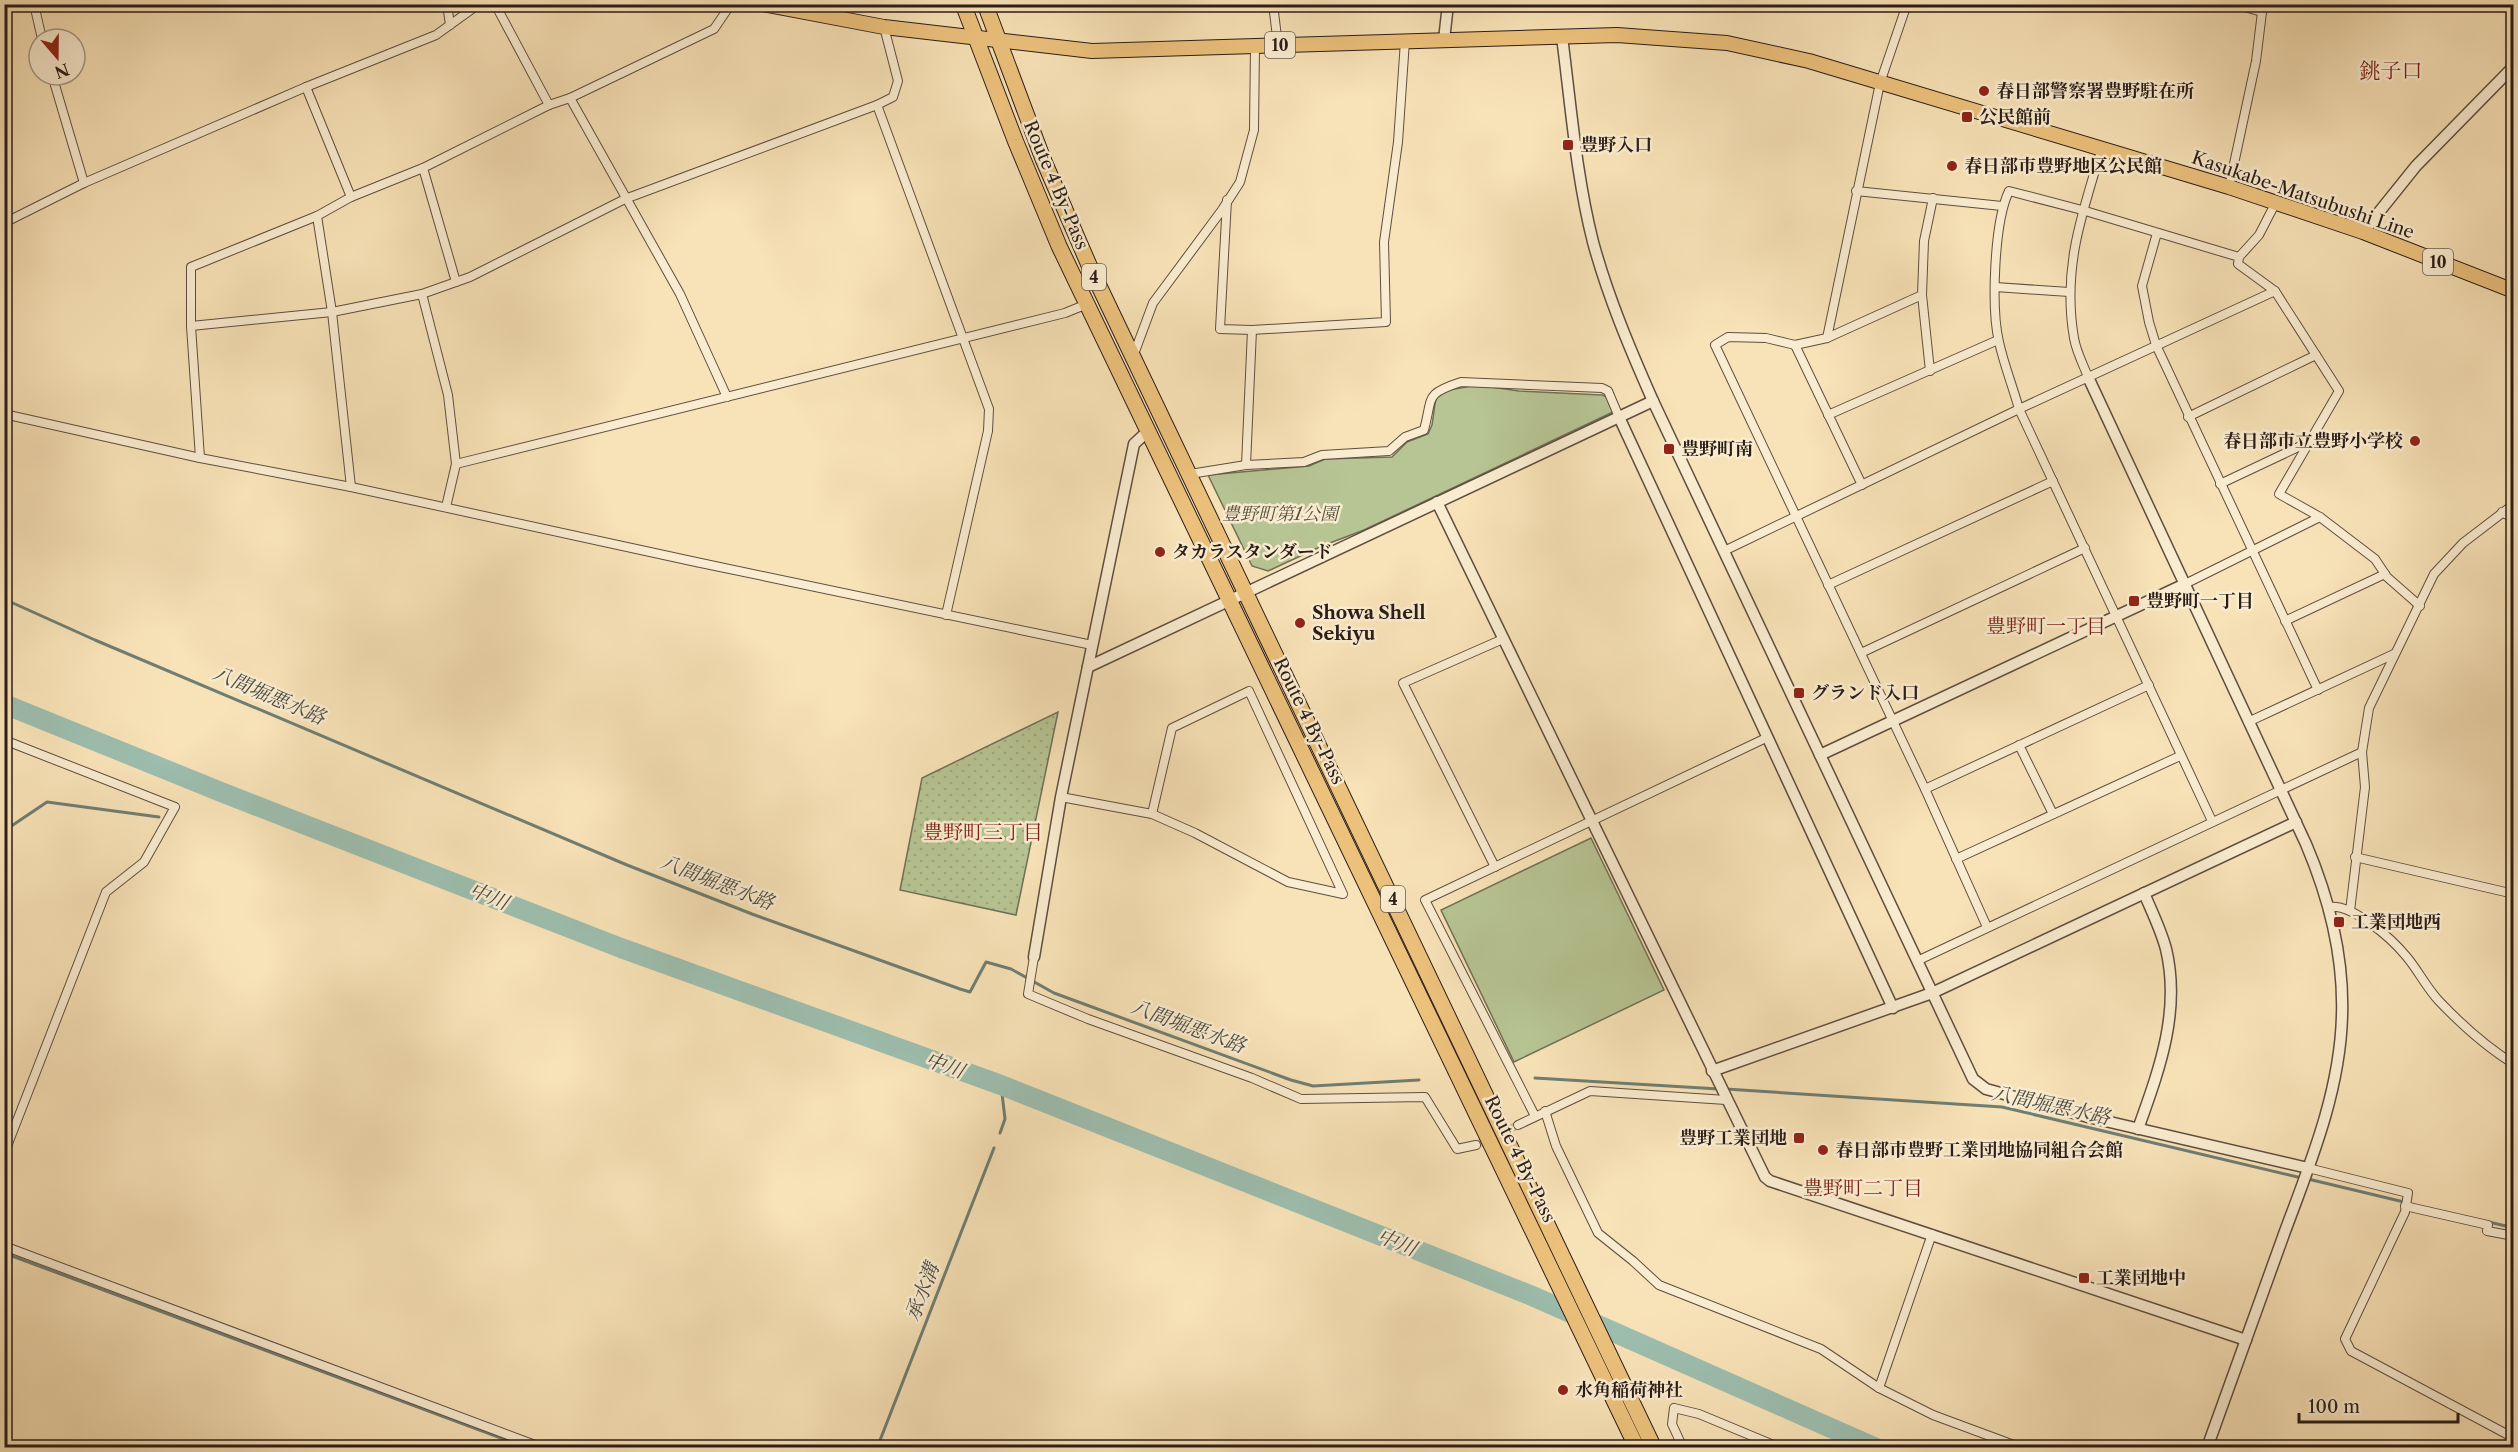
<svg xmlns="http://www.w3.org/2000/svg" width="2518" height="1452" viewBox="0 0 2518 1452" font-family="'Libre Caslon Text','Noto Serif JP',serif">
<style>
.grass{fill:url(#grass-dots);stroke:#707056;stroke-width:1.5}
.green{fill:#b7c493;stroke:#707056;stroke-width:1.5}
.lines{fill:none;stroke-linecap:round;stroke-linejoin:round}
.stream{stroke:#6f7e73;stroke-width:3}
.river{stroke:#9dbeaf;stroke-width:20}
.minor-tunnel{stroke:#cfbb97;stroke-width:8;stroke-dasharray:8 4;stroke-linecap:butt}
.minor-casing{stroke:#5e4e40;stroke-width:10}
.tertiary-casing{stroke:#5e4e40;stroke-width:13}
.primary-casing{stroke:#2a1d18;stroke-width:16}
.trunk-casing{stroke:#2a1d18;stroke-width:17}
.minor{stroke:#faecd0;stroke-width:8}
.tertiary{stroke:#faecd0;stroke-width:10}
.primary{stroke:#ecc17c;stroke-width:14}
.trunk{stroke:#ecc17c;stroke-width:15}
.poi-dot{fill:#8f2418;stroke:#faecd0;stroke-width:2}
.labels{text-anchor:middle;stroke-width:5;stroke-linejoin:round;paint-order:stroke}
.shield{fill:#faecd0;stroke:#685b4f;stroke-width:1.5}
.shield-label{font-size:16px;font-weight:bold;fill:#2a1d18}
.poi-label{font-size:18px;font-weight:bold;fill:#2a1d18;stroke:#faecd0;text-anchor:start}
.street-label{font-size:18px;fill:#2a1d18;stroke:#faecd0}
.park-label{font-size:18px;font-style:italic;fill:#544f3d;stroke:#faecd0}
.neighbourhood-label{font-size:20px;fill:#7a1f14;stroke:#faecd0}
.water-label{font-size:20px;font-style:italic;fill:#4c4d45;stroke:#faecd0}
.quarter-label{font-size:21px;fill:#7a1f14;stroke:#faecd0}
</style>
<defs>
<pattern id="grass-dots" width="8" height="8" patternUnits="userSpaceOnUse" patternTransform="scale(1.5)"><rect width="8" height="8" fill="#b7c493"/><path d="M2 2h.1M6 6h.1" fill="none" stroke="#9ea87e" stroke-width="1.8" stroke-linecap="round"/></pattern>
</defs>
<rect width="100%" height="100%" fill="#f8e2b7"/>
<filter id="stains"><feTurbulence type="fractalNoise" baseFrequency=".00333" numOctaves="4"/><feColorMatrix values="0 0 0 0 .2 0 0 0 0 .09 0 0 0 0 .02 0 0 0 .5 -.17"/></filter>
<radialGradient id="worn" r=".72"><stop offset=".6" stop-color="#630" stop-opacity="0"/><stop offset="1" stop-color="#630" stop-opacity=".3"/></radialGradient>
<polygon class="grass" points="1058,712 1016,915 900,890 922,778"/>
<g class="green">
<polygon points="1477,385 1519,391 1602,395 1607,397 1613,412 1364,530 1322,546 1268,571 1252,566 1208,475 1309,466 1325,459 1392,457 1407,442 1428,434 1432,425 1436,397 1449,390"/>
<polygon points="1591,838 1664,990 1514,1062 1441,910"/>
</g>
<g class="lines">
<g class="stream">
<polyline points="4,599 95,640 627,865 752,914 960,989 970,992 986,962 1011,969 1054,993 1291,1080 1313,1086 1419,1080"/>
<polyline points="4,831 47,802 159,817"/>
<polyline points="1535,1078 1719,1089"/>
<polyline points="1726,1089 2002,1107 2302,1178"/>
<polyline points="1000,1133 1005,1119 1001,1085"/>
<polyline points="2308,1179 2404,1202"/>
<polyline points="2489,1222 2514,1228"/>
<polyline points="4,1253 528,1448"/>
<polyline points="877,1448 994,1148"/>
</g>
<polyline class="river" points="4,704 221,792 621,948 1001,1085 1530,1295 1876,1448"/>
<polyline class="minor-tunnel" points="1476,1145 1518,1125"/>
<g class="minor-casing">
<g id="minor">
<polyline points="34,4 42,39"/>
<polyline points="447,4 450,25"/>
<polyline points="495,4 549,105"/>
<polyline points="1273,4 1278,45"/>
<polyline points="2234,4 2262,12"/>
<polyline points="52,75 84,183"/>
<polyline points="306,87 351,197"/>
<polyline points="570,98 680,294 727,397"/>
<polyline points="877,105 989,409 988,431 946,615"/>
<polyline points="423,168 456,282"/>
<polyline points="2229,187 2256,61 2262,12 2266,4"/>
<polyline points="1856,191 2002,206"/>
<polyline points="1227,200 1220,329 1252,330 1386,322 1384,242 1398,142 1405,41"/>
<polyline points="317,216 332,312 351,487"/>
<polyline points="4,223 84,183 306,87 436,35 479,4"/>
<polyline points="2157,233 2142,286 2149,322 2156,345 2318,690"/>
<polyline points="2239,257 2259,235 2276,202"/>
<polyline points="1995,287 2069,292"/>
<polyline points="422,294 448,395 456,464 446,507"/>
<polyline points="1922,295 1827,338 1795,345 1766,338 1728,337 1715,345 1925,789 1987,927"/>
<polyline points="191,326 332,312 422,294 470,277 625,199 877,105 893,97 898,81 884,27"/>
<polyline points="1827,338 1880,83 1907,4"/>
<polyline points="1795,345 1862,485"/>
<polyline points="1134,354 1153,303 1222,210 1240,182 1254,130 1255,46"/>
<polyline points="1930,371 1922,295 1924,241 1933,198"/>
<path d="M2088,377C2083,364 2076,351 2074,338C2062,269 2082,213 2102,148"/>
<polyline points="4,414 200,458 351,487 696,562 1092,645"/>
<polyline points="1828,415 1998,340"/>
<polyline points="2188,417 2316,355"/>
<polyline points="200,458 191,326 191,267 317,216 351,197 423,168 549,105 570,98 714,29 731,4"/>
<polyline points="456,464 1065,313 1087,304"/>
<polyline points="1246,465 1252,330"/>
<path d="M1190,474L1246,465L1304,462L1322,455L1389,451L1405,437L1424,430C1433,397 1424,394 1461,382L1602,388L1608,391L1619,417"/>
<polyline points="2220,484 2311,441"/>
<polyline points="2502,512 2514,519"/>
<polyline points="1724,551 2019,409 2275,291"/>
<polyline points="2185,584 2320,517"/>
<polyline points="1828,585 2053,481"/>
<polyline points="2285,621 2385,574"/>
<polyline points="1861,653 2085,548"/>
<polygon points="1249,691 1343,894 1288,882 1195,833 1152,814 1172,728"/>
<polyline points="2248,722 2394,654"/>
<polyline points="4,740 175,807 144,862 106,892 4,1154"/>
<polyline points="2019,745 2053,814"/>
<polyline points="1925,789 2149,685"/>
<polyline points="1061,797 1152,814"/>
<path d="M2212,821L2019,409C2013,387 2004,365 1999,342C1991,308 1994,222 2009,191L2082,210L2239,257L2238,264L2275,291L2339,391L2279,494L2320,517L2375,559L2387,577L2420,606"/>
<polyline points="2355,857 2514,894"/>
<polyline points="1956,859 2180,756"/>
<polyline points="1495,867 1403,683 1503,639"/>
<path d="M2329,907C2352,903 2392,939 2406,956C2418,970 2426,987 2439,1001C2461,1024 2486,1047 2514,1064"/>
<polyline points="2350,911 2365,787 2362,752 2369,708 2434,574 2463,543 2514,504"/>
<polyline points="1034,957 1028,994 1088,1019 1252,1078 1301,1099 1425,1097 1457,1149 1476,1145"/>
<polyline points="1917,961 2362,752"/>
<polyline points="1545,1111 1556,1146 1598,1233 1633,1261 1659,1285 1821,1349 1879,1388 1933,1415 2022,1448"/>
<polyline points="1535,1116 1425,900 1766,738"/>
<polyline points="1518,1125 1590,1091 1726,1100"/>
<polyline points="2308,1168 2408,1193 2405,1212 2345,1339 2351,1351 2514,1438"/>
<polyline points="2405,1206 2488,1225 2487,1231 2514,1236"/>
<polyline points="4,1246 543,1448"/>
<polyline points="1879,1388 1932,1234"/>
<polyline points="1683,1448 1672,1424 1674,1408 1699,1414 1781,1448"/>
</g>
</g>
<g class="tertiary-casing">
<g id="tertiary">
<path d="M1562,37C1571,106 1576,175 1593,242C1608,297 1630,349 1653,401L1973,1079L1986,1089L2088,1117L2308,1168"/>
<polyline points="1444,40 1448,4"/>
<polyline points="2363,232 2416,166 2514,66"/>
<path d="M2088,377L2306,844C2329,898 2344,956 2342,1016C2340,1092 2310,1164 2284,1234C2259,1305 2233,1376 2207,1448"/>
<polyline points="1619,417 1893,1008"/>
<polyline points="1437,502 1765,1177 1770,1181 2246,1340"/>
<polyline points="1088,667 1653,401"/>
<polyline points="1820,755 2185,584"/>
<polyline points="1034,957 1061,797 1134,444 1148,431"/>
<polyline points="1712,1071 1932,993 2296,822"/>
<path d="M2138,1129C2159,1070 2181,1012 2166,949C2161,930 2152,912 2144,893"/>
</g>
</g>
<g class="primary-casing">
<polyline id="primary" points="763,4 884,27 1092,51 1617,35 1727,43 1809,61 2229,187 2363,232 2514,291"/>
</g>
<g class="trunk-casing">
<g id="trunk">
<polyline points="963,4 1015,140 1059,246 1637,1448"/>
<polyline points="985,4 1043,159 1089,265 1654,1448"/>
</g>
</g>
<use href="#minor" class="minor"/>
<use href="#tertiary" class="tertiary"/>
<use href="#primary" class="primary"/>
<use href="#trunk" class="trunk"/>
</g>
<g class="poi-dot">
<circle cx="1984" cy="91" r="6"/>
<rect x="1961" y="111" width="12" height="12" rx="3"/>
<rect x="1562" y="139" width="12" height="12" rx="3"/>
<circle cx="1952" cy="166" r="6"/>
<circle cx="2415" cy="441" r="6"/>
<rect x="1663" y="443" width="12" height="12" rx="3"/>
<circle cx="1160" cy="552" r="6"/>
<rect x="2128" y="595" width="12" height="12" rx="3"/>
<circle cx="1300" cy="623" r="6"/>
<rect x="1793" y="687" width="12" height="12" rx="3"/>
<rect x="2333" y="916" width="12" height="12" rx="3"/>
<rect x="1793" y="1132" width="12" height="12" rx="3"/>
<circle cx="1823" cy="1150" r="6"/>
<rect x="2078" y="1272" width="12" height="12" rx="3"/>
<circle cx="1563" cy="1390" r="6"/>
</g>
<g class="labels">
<g class="shield">
<rect x="1265" y="32" width="30" height="26" rx="4.5"/>
<rect x="2423" y="249" width="30" height="26" rx="4.5"/>
<rect x="1082" y="264" width="24" height="26" rx="4.5"/>
<rect x="1381" y="886" width="24" height="26" rx="4.5"/>
</g>
<g class="shield-label">
<text x="1280" y="51">10</text>
<text x="2438" y="268">10</text>
<text x="1094" y="283">4</text>
<text x="1393" y="905">4</text>
</g>
<g class="poi-label">
<text x="1996" y="97">春日部警察署豊野駐在所</text>
<text x="1979" y="123">公民館前</text>
<text x="1580" y="151">豊野入口</text>
<text x="1964" y="172">春日部市豊野地区公民館</text>
<text x="2403" y="447" text-anchor="end">春日部市立豊野小学校</text>
<text x="1681" y="455">豊野町南</text>
<text x="1172" y="558">タカラスタンダード</text>
<text x="2146" y="607">豊野町一丁目</text>
<text x="1312" y="619">Showa Shell<tspan x="1312" dy="21">Sekiyu</tspan></text>
<text x="1811" y="699">グランド入口</text>
<text x="2351" y="928">工業団地西</text>
<text x="1787" y="1144" text-anchor="end">豊野工業団地</text>
<text x="1835" y="1156">春日部市豊野工業団地協同組合会館</text>
<text x="2096" y="1284">工業団地中</text>
<text x="1575" y="1396">水角稲荷神社</text>
</g>
<g class="street-label">
<text transform="translate(1056 185) rotate(67)" y="6">Route 4 By-Pass</text>
<text transform="translate(2303 195) rotate(19)" y="6">Kasukabe-Matsubushi Line</text>
<text transform="translate(1309 721) rotate(64)" y="6">Route 4 By-Pass</text>
<text transform="translate(1520 1159) rotate(64)" y="6">Route 4 By-Pass</text>
</g>
<g class="park-label">
<text x="1280" y="520">豊野町第1公園</text>
</g>
<g class="neighbourhood-label">
<text x="2046" y="633">豊野町一丁目</text>
<text x="983" y="839">豊野町三丁目</text>
<text x="1863" y="1195">豊野町二丁目</text>
</g>
<g class="water-label">
<text transform="translate(269 695) rotate(23)" y="7">八間堀悪水路</text>
<text transform="translate(717 882) rotate(21)" y="7">八間堀悪水路</text>
<text transform="translate(489 896) rotate(22)" y="7">中川</text>
<text transform="translate(1188 1026) rotate(20)" y="7">八間堀悪水路</text>
<text transform="translate(945 1065) rotate(20)" y="7">中川</text>
<text transform="translate(2051 1105) rotate(12)" y="7">八間堀悪水路</text>
<text transform="translate(1397 1242) rotate(22)" y="7">中川</text>
<text transform="translate(922 1292) rotate(-69)" y="7">承水溝</text>
</g>
<g class="quarter-label">
<text x="2391" y="78">銚子口</text>
</g>
</g>
<rect width="2518" height="1452" fill="none" stroke="#f8e2b7" stroke-width="24"/>
<rect x="6" y="6" width="2506" height="1440" fill="none" stroke="#2a1d18" stroke-width="3"/>
<rect x="12" y="12" width="2494" height="1428" fill="none" stroke="#2a1d18" stroke-width="1.5"/>
<g transform="translate(57 57) rotate(160)"><circle r="28" fill="#faecd0" stroke="#a79986" stroke-width="1.5"/>
<path d="M0-4.5L10 22L0 15L-10 22Z" fill="#8f2418"/>
<text y="-9" font-size="16" font-weight="bold" text-anchor="middle" fill="#2a1d18">N</text>
</g>
<path d="M2299 1413v9h159v-9" fill="none" stroke="#2a1d18" stroke-width="3"/>
<text x="2308" y="1413" font-size="18" fill="#2a1d18" stroke="#faecd0" stroke-width="4.5" paint-order="stroke">100 m</text>
<rect width="100%" height="100%" filter="url(#stains)"/>
<rect width="100%" height="100%" fill="url(#worn)"/>
</svg>
